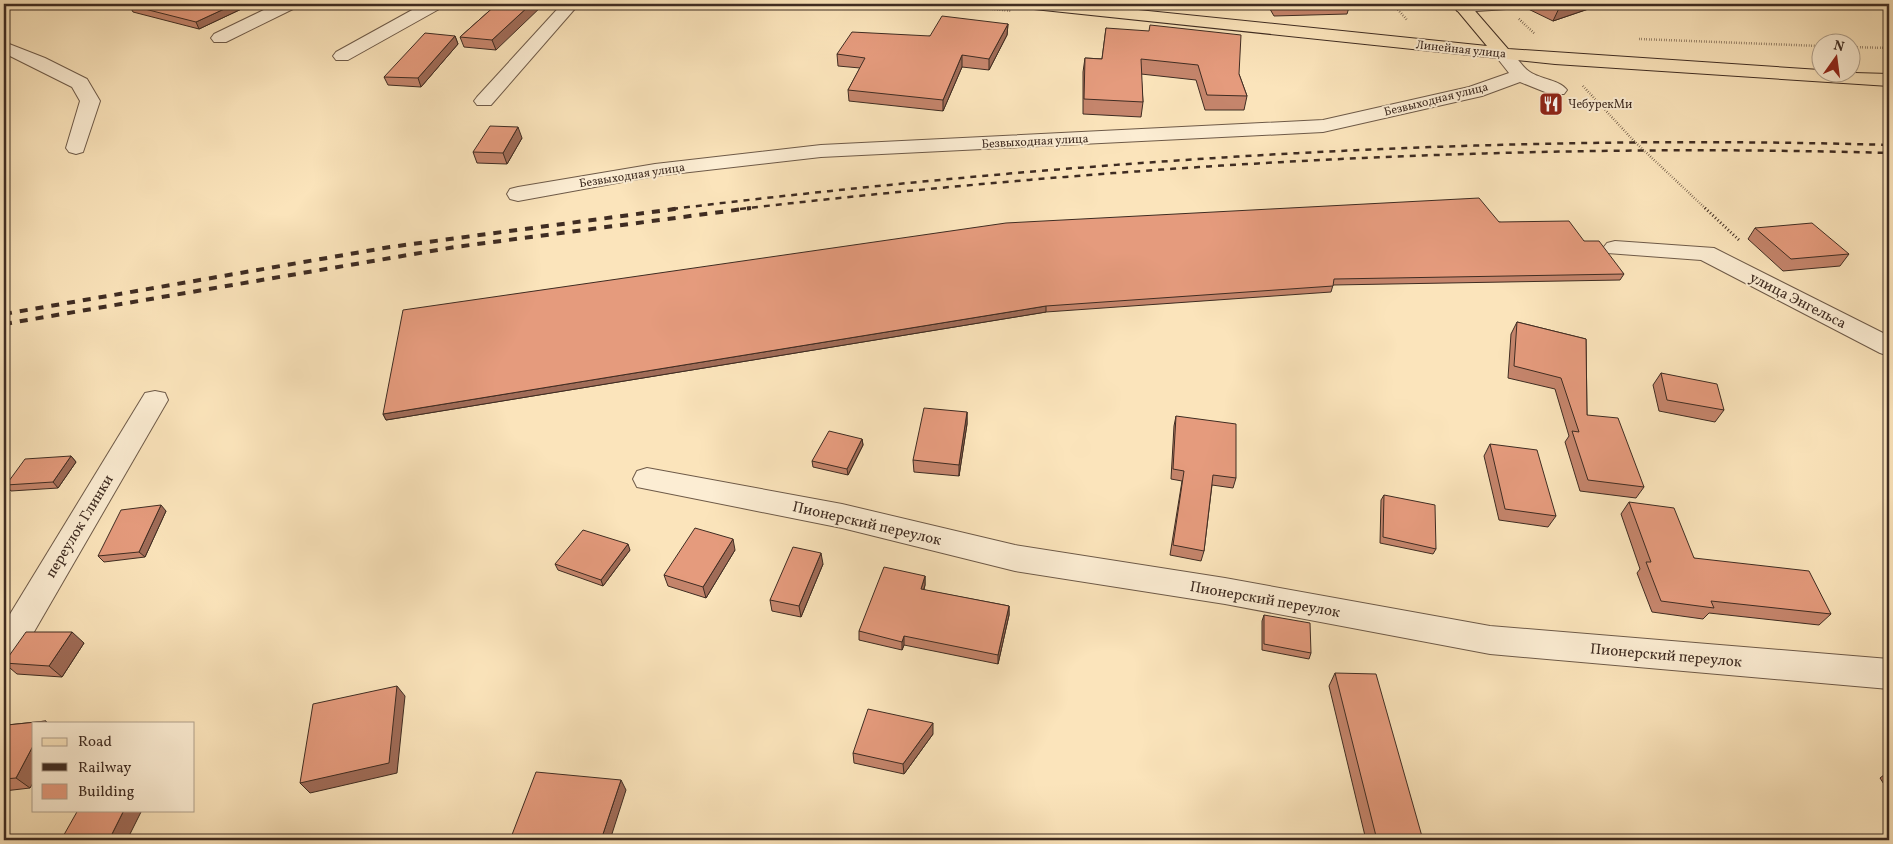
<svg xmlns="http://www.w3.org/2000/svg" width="1893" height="844" viewBox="0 0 1893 844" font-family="Vollkorn,serif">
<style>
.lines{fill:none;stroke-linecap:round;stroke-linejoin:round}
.minor-casing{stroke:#6e5a48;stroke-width:2}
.major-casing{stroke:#3f2c22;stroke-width:2}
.path-far1{stroke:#3f2c22;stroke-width:2.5;stroke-dasharray:0.5 2;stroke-linecap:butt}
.path{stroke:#3f2c22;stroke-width:3;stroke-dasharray:1 2.5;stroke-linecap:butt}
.minor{fill:#fcedd3;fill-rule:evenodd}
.major{fill:#fbe4bb;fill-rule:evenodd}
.rail-far1{stroke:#3f2c22;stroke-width:2.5;stroke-dasharray:6 6;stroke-linecap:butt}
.rail{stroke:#3f2c22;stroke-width:4;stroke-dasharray:8 8;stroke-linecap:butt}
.wall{fill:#c5856c;stroke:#3f2c22}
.shaded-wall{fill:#a06c58;stroke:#3f2c22}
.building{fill:#e59b7d;stroke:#3f2c22}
.labels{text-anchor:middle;stroke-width:4;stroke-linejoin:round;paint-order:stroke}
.far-street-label{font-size:12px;fill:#3f2c22;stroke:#fcedd3}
.far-poi-label{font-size:12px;fill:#3f2c22;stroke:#fcedd3;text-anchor:start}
.street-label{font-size:15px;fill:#3f2c22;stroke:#fcedd3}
</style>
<rect width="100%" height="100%" fill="#fbe4bb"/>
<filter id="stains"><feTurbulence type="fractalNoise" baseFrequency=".004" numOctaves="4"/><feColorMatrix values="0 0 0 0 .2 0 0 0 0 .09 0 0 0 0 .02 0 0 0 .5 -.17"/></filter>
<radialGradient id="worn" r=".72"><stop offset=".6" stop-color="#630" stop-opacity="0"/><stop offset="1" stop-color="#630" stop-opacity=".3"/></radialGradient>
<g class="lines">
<g class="minor-casing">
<g id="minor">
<polygon points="276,4 297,4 295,8 226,42 214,42 211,38 214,34"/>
<polygon points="423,4 443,4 441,8 348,60 336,60 333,56 336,52"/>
<polygon points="562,4 579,4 491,105 477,105 474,101 477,97"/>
<polygon points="1457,4 1514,4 1512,8 1506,9 1463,12 1457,11 1455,7"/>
<polygon points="4,42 45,58 87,79 100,101 83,152 76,154 69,152 66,148 80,101 72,87 4,53"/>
<path d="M1503,49C1516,52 1520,66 1530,72C1540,79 1560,80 1567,90L1564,94H1550L1520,82L1482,96L1323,132L821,157L655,176L518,201L510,199L507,194L510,189L518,187L655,164L821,145L1323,120L1469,87L1509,73L1494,54L1497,50Z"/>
<polygon points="1615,241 1714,248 1889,336 1889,356 1880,353 1701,260 1607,253 1603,248 1607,243"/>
<polygon points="155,391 165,393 168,400 16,663 4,667 4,624 145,393"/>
<polygon points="647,468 842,504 1015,545 1225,578 1490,626 1889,659 1889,689 1490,654 1225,604 1015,571 842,528 637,487 633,479 637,471"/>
</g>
</g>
<g class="major-casing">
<polygon id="major" points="1026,4 1080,4 1487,46 1452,4 1469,4 1508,49 1820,70 1820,72 1889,74 1889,86 1555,64 1034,9 1028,8"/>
</g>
<g class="path-far1">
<polyline points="940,4 1012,11"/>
<polyline points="1393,4 1407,20"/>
<polyline points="1519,19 1535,34"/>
<polyline points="1639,39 1820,46"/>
<polyline points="1850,47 1889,48"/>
<polyline points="1583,86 1634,141 1706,209"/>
</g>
<polyline class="path" points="1705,208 1740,241"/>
<use href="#minor" class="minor"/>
<use href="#major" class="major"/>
<g class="rail-far1">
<path d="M672,209C1076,160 1482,133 1889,145"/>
<path d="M740,209C1121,165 1505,142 1889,153"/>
</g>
<g class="rail">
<polyline points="4,314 390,247 682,208"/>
<polyline points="4,324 455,247 751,208"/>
</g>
</g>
<g class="wall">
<polygon points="252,4 199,29 133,12 129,5"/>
<polygon points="497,4 496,50 464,47 460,37"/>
<polygon points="1267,4 1350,4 1347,14 1274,16"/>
<polygon points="1520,4 1603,4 1553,21 1520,5"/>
<polygon points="1008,24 1007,35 989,70 962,67 943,111 849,101 848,90 860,68 838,66 837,54 930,36"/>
<polygon points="1106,28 1239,74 1247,96 1244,110 1205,110 1196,80 1141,74 1143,102 1141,117 1083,114 1083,72 1085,58 1102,59"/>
<polygon points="455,36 458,44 421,87 388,85 384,77"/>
<polygon points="522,138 507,164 477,163 473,152"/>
<polygon points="1499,222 1584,241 1624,274 1620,280 1333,285 1331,292 1046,312 386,420 383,414"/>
<polygon points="1755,228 1849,254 1840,266 1783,271 1748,239"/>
<polygon points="1517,322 1586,339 1587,415 1644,487 1636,498 1580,491 1565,442 1569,436 1555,389 1508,378 1511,334"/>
<polygon points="1661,373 1724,410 1715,422 1659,411 1653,385"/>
<polygon points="967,412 967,424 959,476 914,472 913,460"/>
<polygon points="1176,416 1236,478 1233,488 1212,485 1204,551 1201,561 1170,555 1182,481 1171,479 1174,426"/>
<polygon points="862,439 863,445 848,475 813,467 812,461"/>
<polygon points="1490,444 1556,516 1548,527 1499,520 1484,456"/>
<polygon points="71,456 76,462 58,488 11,491 6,485"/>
<polygon points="1384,495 1436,549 1433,554 1380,543 1381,500"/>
<polygon points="1629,502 1694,558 1831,614 1819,625 1709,613 1703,619 1652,612 1637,573 1640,569 1621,514"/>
<polygon points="166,511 145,557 104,562 98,556"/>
<polygon points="630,550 603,586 558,570 555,564"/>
<polygon points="735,550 706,598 668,586 664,575"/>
<polygon points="823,564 801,617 772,611 770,600"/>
<polygon points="925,576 925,585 924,590 1009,606 1009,615 998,664 904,645 902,650 859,640 859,631"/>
<polygon points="1264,615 1311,653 1309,659 1262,650 1262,621"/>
<polygon points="84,643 62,677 17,674 4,663"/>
<polygon points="1335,673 1423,840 1366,840 1329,686"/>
<polygon points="46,721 48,723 34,723 34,781 30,788 4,791 4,731 7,725"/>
<polygon points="933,734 904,774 854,763 853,753"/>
<polygon points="1889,771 1889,792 1880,778"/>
</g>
<g class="shaded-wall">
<polygon points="235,4 252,4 199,29 196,22"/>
<polygon points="531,4 544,4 496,50 492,40"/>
<polygon points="1561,4 1603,4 1553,21"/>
<polygon points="1008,24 1007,35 989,70 989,59"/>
<polygon points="455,36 458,44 421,87 418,78"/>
<polygon points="962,55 962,67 943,111 943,100"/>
<polygon points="518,127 522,138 507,164 503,153"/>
<polygon points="1046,306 1046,312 386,420 383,414"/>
<polygon points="967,412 967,424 959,476 959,465"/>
<polygon points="862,439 863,445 848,475 847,469"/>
<polygon points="71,456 76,462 58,488 53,482"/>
<polygon points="161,505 166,511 145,557 139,552"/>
<polygon points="733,539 735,550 706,598 703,587"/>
<polygon points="628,544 630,550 603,586 601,580"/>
<polygon points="821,553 823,564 801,617 799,606"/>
<polygon points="925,576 925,585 921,598 921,589"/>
<polygon points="1009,606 1009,615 998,664 998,655"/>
<polygon points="72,632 84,643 62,677 49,666"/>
<polygon points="904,636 904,645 902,650 902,642"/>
<polygon points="397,686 405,696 397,773 310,793 300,783"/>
<polygon points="933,723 933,734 904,774 903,764"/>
<polygon points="34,744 34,781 30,788 16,778"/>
<polygon points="621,780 626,790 610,840 601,840"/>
<polygon points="124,810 142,810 127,840 109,840"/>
</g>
<g class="building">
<polygon points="132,4 235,4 196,22 129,5"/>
<polygon points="497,4 531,4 492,40 460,37"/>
<polygon points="942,16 1008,24 989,59 962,55 943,100 848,90 865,58 837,54 852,32 930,36"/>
<polygon points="1150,25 1241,35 1239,74 1247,96 1207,95 1198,65 1141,59 1143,102 1084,99 1085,58 1102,59 1106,28 1149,31"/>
<polygon points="425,33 455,36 418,78 384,77"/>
<polygon points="490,126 518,127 503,153 473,152"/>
<polygon points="1479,198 1499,222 1569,221 1584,241 1599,241 1624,274 1334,279 1333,286 1046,306 383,414 403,310 1006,223"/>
<polygon points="1812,223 1849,254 1791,259 1755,228"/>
<polygon points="1517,322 1586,339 1587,415 1618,418 1644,487 1588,480 1572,431 1579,432 1561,378 1514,366"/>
<polygon points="1661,373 1717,384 1724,410 1667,400"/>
<polygon points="924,408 967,412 959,465 913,460"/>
<polygon points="1176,416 1236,424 1236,478 1213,475 1204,551 1173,545 1184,471 1173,469"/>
<polygon points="829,431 862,439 847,469 812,461"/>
<polygon points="1490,444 1537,450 1556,516 1505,509"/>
<polygon points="71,456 53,482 6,485 25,459"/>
<polygon points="1384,495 1435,505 1436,549 1383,537"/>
<polygon points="1629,502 1674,508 1694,558 1809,571 1831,614 1711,601 1714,608 1661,601 1646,562 1651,562"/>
<polygon points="161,505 139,552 98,556 121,510"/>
<polygon points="695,528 733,539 703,587 664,575"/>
<polygon points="583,530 628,544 601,580 555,564"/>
<polygon points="793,547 821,553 799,606 770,600"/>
<polygon points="884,567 925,576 921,589 1009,606 998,655 904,636 902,642 859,631"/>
<polygon points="1264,615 1310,623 1311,653 1264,644"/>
<polygon points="26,632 72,632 49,666 4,663"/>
<polygon points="1335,673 1376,674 1423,840 1377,840"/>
<polygon points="397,686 389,763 300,783 313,704"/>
<polygon points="868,709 933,723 903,764 853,753"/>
<polygon points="46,721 44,723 34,723 34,744 16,778 4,779 4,731 7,725"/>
<polygon points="536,772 621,780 601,840 510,840"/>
<polygon points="78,810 124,810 109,840 61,840"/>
</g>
<defs>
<g id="restaurant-square" transform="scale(1.25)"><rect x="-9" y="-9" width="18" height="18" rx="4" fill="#8f2418" stroke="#fcedd3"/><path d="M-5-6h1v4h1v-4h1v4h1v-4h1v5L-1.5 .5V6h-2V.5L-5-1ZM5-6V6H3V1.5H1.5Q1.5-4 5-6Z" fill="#fff"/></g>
</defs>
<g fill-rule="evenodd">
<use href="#restaurant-square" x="1551" y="104"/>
</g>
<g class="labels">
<g class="far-street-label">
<text transform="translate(1461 49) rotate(6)" y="4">Линейная улица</text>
<text transform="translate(1436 99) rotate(-14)" y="4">Безвыходная улица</text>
<text transform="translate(1035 141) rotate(-3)" y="4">Безвыходная улица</text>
<text transform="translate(632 175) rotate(-9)" y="4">Безвыходная улица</text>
</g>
<g class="far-poi-label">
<text x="1568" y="108">ЧебурекМи</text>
</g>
<g class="street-label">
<text transform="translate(1798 300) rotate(27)" y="5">улица Энгельса</text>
<text transform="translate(867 523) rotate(13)" y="5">Пионерский переулок</text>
<text transform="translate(79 526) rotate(-59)" y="5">переулок Глинки</text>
<text transform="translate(1265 599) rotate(10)" y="5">Пионерский переулок</text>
<text transform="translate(1666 655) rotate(5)" y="5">Пионерский переулок</text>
</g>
</g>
<rect width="1893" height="844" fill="none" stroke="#fbe4bb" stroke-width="20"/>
<rect x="5" y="5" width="1883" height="834" fill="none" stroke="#3f2c22" stroke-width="2.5"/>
<rect x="10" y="10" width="1873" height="824" fill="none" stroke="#3f2c22"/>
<rect x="32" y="722" width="162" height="90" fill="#fcedd3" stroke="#b0a08c"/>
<rect x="42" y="738" width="25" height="8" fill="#fbe4bb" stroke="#b0a08c"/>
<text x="78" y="746" font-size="15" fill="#3f2c22">Road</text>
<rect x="42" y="763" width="25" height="8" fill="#3f2c22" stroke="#b0a08c"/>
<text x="78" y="772" font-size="15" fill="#3f2c22">Railway</text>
<rect x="42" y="784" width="25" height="15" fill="#e59b7d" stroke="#b0a08c"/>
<text x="78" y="796" font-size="15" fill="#3f2c22">Building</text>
<g transform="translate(1836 58) rotate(14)"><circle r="24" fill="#fcedd3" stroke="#b0a08c"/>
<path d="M0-4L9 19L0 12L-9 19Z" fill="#8f2418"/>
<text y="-8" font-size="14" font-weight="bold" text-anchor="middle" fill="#3f2c22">N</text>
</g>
<rect width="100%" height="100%" filter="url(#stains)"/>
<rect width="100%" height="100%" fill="url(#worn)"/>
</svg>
